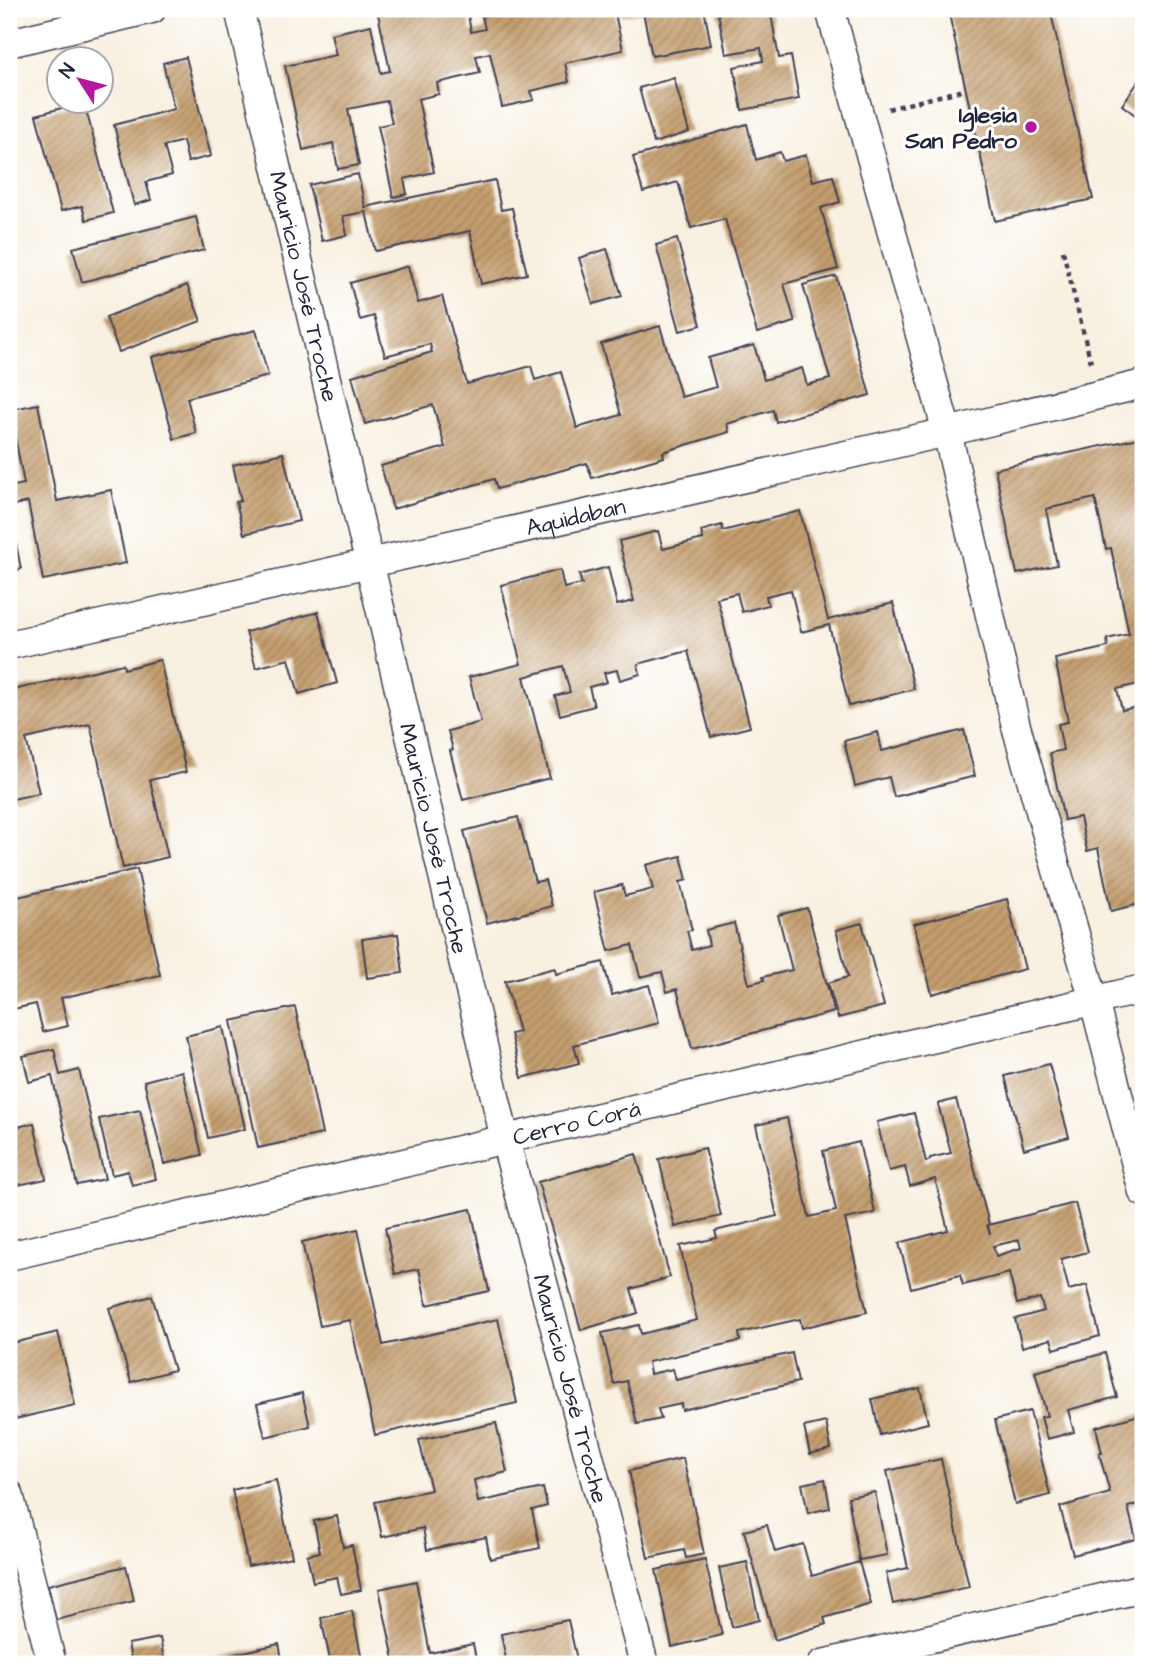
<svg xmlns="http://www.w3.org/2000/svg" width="1152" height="1673" viewBox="0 0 1152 1673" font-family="'Architects Daughter',sans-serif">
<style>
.building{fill:url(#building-hatch);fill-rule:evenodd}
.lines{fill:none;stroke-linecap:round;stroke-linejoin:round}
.minor-casing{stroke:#424154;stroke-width:31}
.path{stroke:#424154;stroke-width:4.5;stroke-dasharray:5 5;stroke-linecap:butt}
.minor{stroke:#fff;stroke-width:28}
.poi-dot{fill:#b5179e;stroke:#fff;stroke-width:2.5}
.labels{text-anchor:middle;stroke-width:6;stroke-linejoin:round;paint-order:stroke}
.poi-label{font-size:23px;font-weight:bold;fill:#22223b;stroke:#fff;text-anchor:end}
.street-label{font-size:23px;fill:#22223b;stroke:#fff}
</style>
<defs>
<pattern id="building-hatch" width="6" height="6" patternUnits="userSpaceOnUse" patternTransform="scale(1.75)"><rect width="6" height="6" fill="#c49e6e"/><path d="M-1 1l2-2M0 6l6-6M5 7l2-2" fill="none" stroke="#9f805c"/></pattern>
</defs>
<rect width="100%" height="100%" fill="#fff"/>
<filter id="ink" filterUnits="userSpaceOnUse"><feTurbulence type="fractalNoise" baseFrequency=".0143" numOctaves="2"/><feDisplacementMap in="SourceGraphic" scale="14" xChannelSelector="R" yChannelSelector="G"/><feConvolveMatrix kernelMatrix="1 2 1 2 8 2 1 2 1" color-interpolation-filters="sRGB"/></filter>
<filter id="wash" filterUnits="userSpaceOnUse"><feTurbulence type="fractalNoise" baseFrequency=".00686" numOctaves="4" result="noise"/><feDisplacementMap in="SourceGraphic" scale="28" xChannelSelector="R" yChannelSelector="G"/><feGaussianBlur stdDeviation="1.57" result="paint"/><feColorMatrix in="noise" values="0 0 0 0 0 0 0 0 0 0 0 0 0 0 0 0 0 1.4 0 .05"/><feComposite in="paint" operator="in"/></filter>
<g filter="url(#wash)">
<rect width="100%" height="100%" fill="#f8f0e0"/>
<g id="blocks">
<g class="building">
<polygon points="377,9 467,9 471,32 485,29 482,16 516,9 614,9 623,50 565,63 569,82 531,91 534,100 502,107 490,53 476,56 480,73 437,83 439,94 418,99 434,172 404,179 407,194 393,197 378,126 392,123 387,101 348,109 359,165 338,169 333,143 303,150 285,66 336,55 331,34 371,25 381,73 390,71"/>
<polygon points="619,9 704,9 711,45 652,56 643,12 621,16"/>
<polygon points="721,9 770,9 779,58 791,56 799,99 742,110 734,67 763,61 761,48 726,54 718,13 721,12"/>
<polygon points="971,9 1050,9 1093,199 995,221 949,14"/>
<polygon points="186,57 211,156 188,162 183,141 164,146 172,175 146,182 151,200 134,205 114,125 174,109 163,63"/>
<polygon points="1143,75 1143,121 1122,105"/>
<polygon points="674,78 689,132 654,143 639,88"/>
<polygon points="84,102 113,213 86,220 82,206 61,211 36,115"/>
<polygon points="747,124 756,160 780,152 783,161 806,155 813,181 833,176 840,202 821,208 838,269 784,284 795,322 757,333 725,219 691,228 678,182 643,192 633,157"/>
<polygon points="358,174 365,207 495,180 501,210 512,208 527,274 481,284 470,231 375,251 366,212 343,216 347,235 322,241 309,185"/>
<polygon points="196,217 204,250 82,282 73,248"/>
<polygon points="677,239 701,325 680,331 656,245"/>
<polygon points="607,249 622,296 593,304 579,258"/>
<polygon points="408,266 418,303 442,296 467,384 531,366 535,380 561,372 577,428 621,415 601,344 660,326 681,397 716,387 708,358 754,345 764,380 802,368 807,385 830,379 803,285 836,276 870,395 776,422 773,410 727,424 729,432 663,452 664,457 592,478 587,463 497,489 494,479 393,509 381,466 445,447 433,405 365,424 352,376 432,352 430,344 385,356 374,316 360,320 350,283"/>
<polygon points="187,285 201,321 119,352 106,317"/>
<polygon points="256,330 268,376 187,398 196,433 174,439 152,357"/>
<polygon points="38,404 57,501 111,490 126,563 43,580 28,502 9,506 9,487 24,484 13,426 9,427 9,410"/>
<polygon points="1143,437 1143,683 1117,689 1122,710 1143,706 1143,903 1111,911 1098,848 1087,851 1080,817 1064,820 1050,753 1063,750 1058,724 1068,722 1055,659 1108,647 1107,639 1129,634 1111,548 1106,549 1095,498 1046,509 1057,565 1017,574 995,469"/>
<polygon points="283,453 299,521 244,534 236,502 241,501 233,465"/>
<polygon points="800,511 828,620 893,603 914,689 849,706 829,625 801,632 791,590 766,596 768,605 742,612 737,593 717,598 750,727 711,737 688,651 638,664 640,674 620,680 617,670 604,673 607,682 589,687 594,706 560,715 555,696 570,692 563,666 524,677 550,778 463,800 450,751 453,750 448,731 481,722 469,677 521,664 501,585 560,570 564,588 582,584 579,575 608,567 617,605 634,601 619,541 658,531 663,549 703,539 701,531 722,525 723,531"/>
<polygon points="9,513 10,513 21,569 9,572"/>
<polygon points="318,612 337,683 299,694 289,659 256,668 246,632"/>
<polygon points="160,660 186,772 150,780 168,857 123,868 90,724 26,739 39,793 9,800 9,691 123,664 124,669"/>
<polygon points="964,730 975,776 894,797 889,777 855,786 844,741 878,732 882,751"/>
<polygon points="518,817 535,882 545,880 552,906 487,923 464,831"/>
<polygon points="681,856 687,880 680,882 692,930 687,931 692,950 709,945 706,930 734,923 749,984 764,980 763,977 792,970 778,915 807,908 834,1012 692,1049 677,989 667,992 662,972 640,977 632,945 609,951 594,892 622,885 625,896 653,889 646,865"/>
<polygon points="137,869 160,975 61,998 68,1026 43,1032 36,1004 9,1010 9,899"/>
<polygon points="1007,899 1025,969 932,994 914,924"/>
<polygon points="862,923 884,1006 838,1018 828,983 848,977 836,930"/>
<polygon points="398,934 403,973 367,978 362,939"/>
<polygon points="603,962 612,995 649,985 659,1023 574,1045 579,1063 522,1078 511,1034 519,1032 505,981 555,968 556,974"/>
<polygon points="295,1007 322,1134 258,1148 231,1021"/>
<polygon points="223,1027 245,1129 208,1138 186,1036"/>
<polygon points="54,1049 60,1075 79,1070 105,1179 77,1185 52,1076 29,1082 23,1056"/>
<polygon points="1049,1064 1069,1137 1024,1149 1005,1076"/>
<polygon points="182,1071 202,1155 164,1164 144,1081"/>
<path d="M956,1099L989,1224L987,1225L990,1234L988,1225L1075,1203L1088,1252L1061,1259L1069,1290L1087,1285L1100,1336L1054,1349L1051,1339L1022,1347L1015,1319L1044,1311L1040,1298L1017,1304L1009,1273L963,1285L960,1275L911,1288L899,1243L948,1230L935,1179L910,1186L905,1167L889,1171L877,1122L914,1113L926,1162L930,1160V1158L951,1153L938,1104ZM1019,1240L1021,1248L996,1256L993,1246Z"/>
<polygon points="140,1110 156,1179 132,1185 128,1171 112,1175 99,1119"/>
<polygon points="787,1118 809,1217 836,1211 823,1151 859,1142 875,1213 845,1219 867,1312 802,1328 800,1319 739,1333 740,1341 648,1362 650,1374 673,1369 676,1380 792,1353 798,1382 682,1410 681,1404 658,1409 661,1419 637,1424 627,1381 614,1384 602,1333 639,1325 641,1334 697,1320 680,1246 717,1238 715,1231 777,1216 756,1125"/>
<polygon points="34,1123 46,1179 9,1187 9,1129"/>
<polygon points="705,1148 721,1216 675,1227 659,1159"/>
<polygon points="636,1154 670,1277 631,1289 638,1313 581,1330 538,1182"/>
<polygon points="471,1209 489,1291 427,1305 419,1269 395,1274 385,1228"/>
<polygon points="358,1229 383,1345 498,1319 517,1403 375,1435 350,1320 320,1326 302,1242"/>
<polygon points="152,1296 174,1370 131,1382 109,1308"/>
<polygon points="58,1332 75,1405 15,1419 9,1394 9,1344"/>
<polygon points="1105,1353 1117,1397 1068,1410 1074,1432 1047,1439 1041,1417 1047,1416 1035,1372"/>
<polygon points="920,1388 928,1423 880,1435 872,1399"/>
<polygon points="302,1393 310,1426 265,1437 257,1404"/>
<polygon points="1030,1411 1050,1495 1015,1504 995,1420"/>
<polygon points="1143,1414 1143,1503 1128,1507 1136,1539 1073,1555 1060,1507 1110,1493 1099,1453 1102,1453 1096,1427"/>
<polygon points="826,1422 831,1449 810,1454 804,1427"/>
<polygon points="496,1423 507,1472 474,1480 478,1502 543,1488 547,1506 532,1510 540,1548 490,1559 486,1537 427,1550 423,1528 382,1537 375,1502 431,1490 419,1440"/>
<polygon points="683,1458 704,1554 686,1558 684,1550 648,1558 629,1471"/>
<polygon points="941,1459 969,1587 893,1604 886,1573 908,1568 887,1471"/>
<polygon points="825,1479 830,1508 808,1513 802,1484"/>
<polygon points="276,1480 292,1557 248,1566 232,1490"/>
<polygon points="875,1492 887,1555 859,1560 848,1497"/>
<polygon points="337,1516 343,1547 352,1545 361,1590 341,1594 337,1577 313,1582 307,1555 320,1552 314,1521"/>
<polygon points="767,1525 775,1552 803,1544 812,1576 859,1562 871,1604 824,1618 826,1624 775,1640 744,1531"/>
<polygon points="705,1559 722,1635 672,1647 656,1570"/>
<polygon points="747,1562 759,1620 732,1627 719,1568"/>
<polygon points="126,1566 134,1601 56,1620 48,1585"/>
<polygon points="416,1581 430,1653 473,1644 477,1664 395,1664 379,1589"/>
<polygon points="352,1611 363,1664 331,1664 321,1618"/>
<polygon points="568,1620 578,1664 507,1664 501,1634"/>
<polygon points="160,1638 165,1664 132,1664 128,1644"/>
<polygon points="279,1644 283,1664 194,1664 194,1663"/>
</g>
</g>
</g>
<g filter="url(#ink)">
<use href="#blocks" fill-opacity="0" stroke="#424154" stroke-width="2"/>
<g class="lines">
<g class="minor-casing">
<g id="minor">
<path id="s1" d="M239,9L505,1139L644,1664"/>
<polyline points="830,9 947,432 1016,726 1094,1001 1143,1192"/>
<polyline points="9,43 152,9"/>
<path id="s2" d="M9,645L947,432L1143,384"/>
<path id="s3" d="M9,1256L1143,989"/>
<polyline points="9,1494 52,1664"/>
<polyline points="822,1664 1143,1588"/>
</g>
</g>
<g class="path">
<polyline points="888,109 963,90"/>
<polyline points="1063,251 1092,367"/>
</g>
<use href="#minor" class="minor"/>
</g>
</g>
<circle class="poi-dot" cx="1031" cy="127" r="7"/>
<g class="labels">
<g class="poi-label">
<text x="1017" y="122">Iglesia<tspan x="1017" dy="26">San Pedro</tspan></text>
</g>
<g class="street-label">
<text dy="8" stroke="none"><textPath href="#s1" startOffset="285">Mauricio José Troche</textPath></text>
<text dy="8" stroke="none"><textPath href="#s2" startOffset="581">Aquidaban</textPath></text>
<text dy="8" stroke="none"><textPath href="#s1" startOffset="852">Mauricio José Troche</textPath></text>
<text dy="8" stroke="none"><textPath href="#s3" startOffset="583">Cerro Corá</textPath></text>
<text dy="8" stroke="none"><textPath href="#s1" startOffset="1419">Mauricio José Troche</textPath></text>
</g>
</g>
<rect width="1152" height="1673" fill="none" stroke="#fff" stroke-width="35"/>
<g transform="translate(80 80) rotate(306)"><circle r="33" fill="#ffffff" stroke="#a7a7b1" stroke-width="2"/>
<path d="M0-5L12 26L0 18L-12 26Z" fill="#b5179e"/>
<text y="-10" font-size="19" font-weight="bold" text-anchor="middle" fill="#22223b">N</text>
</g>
</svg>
